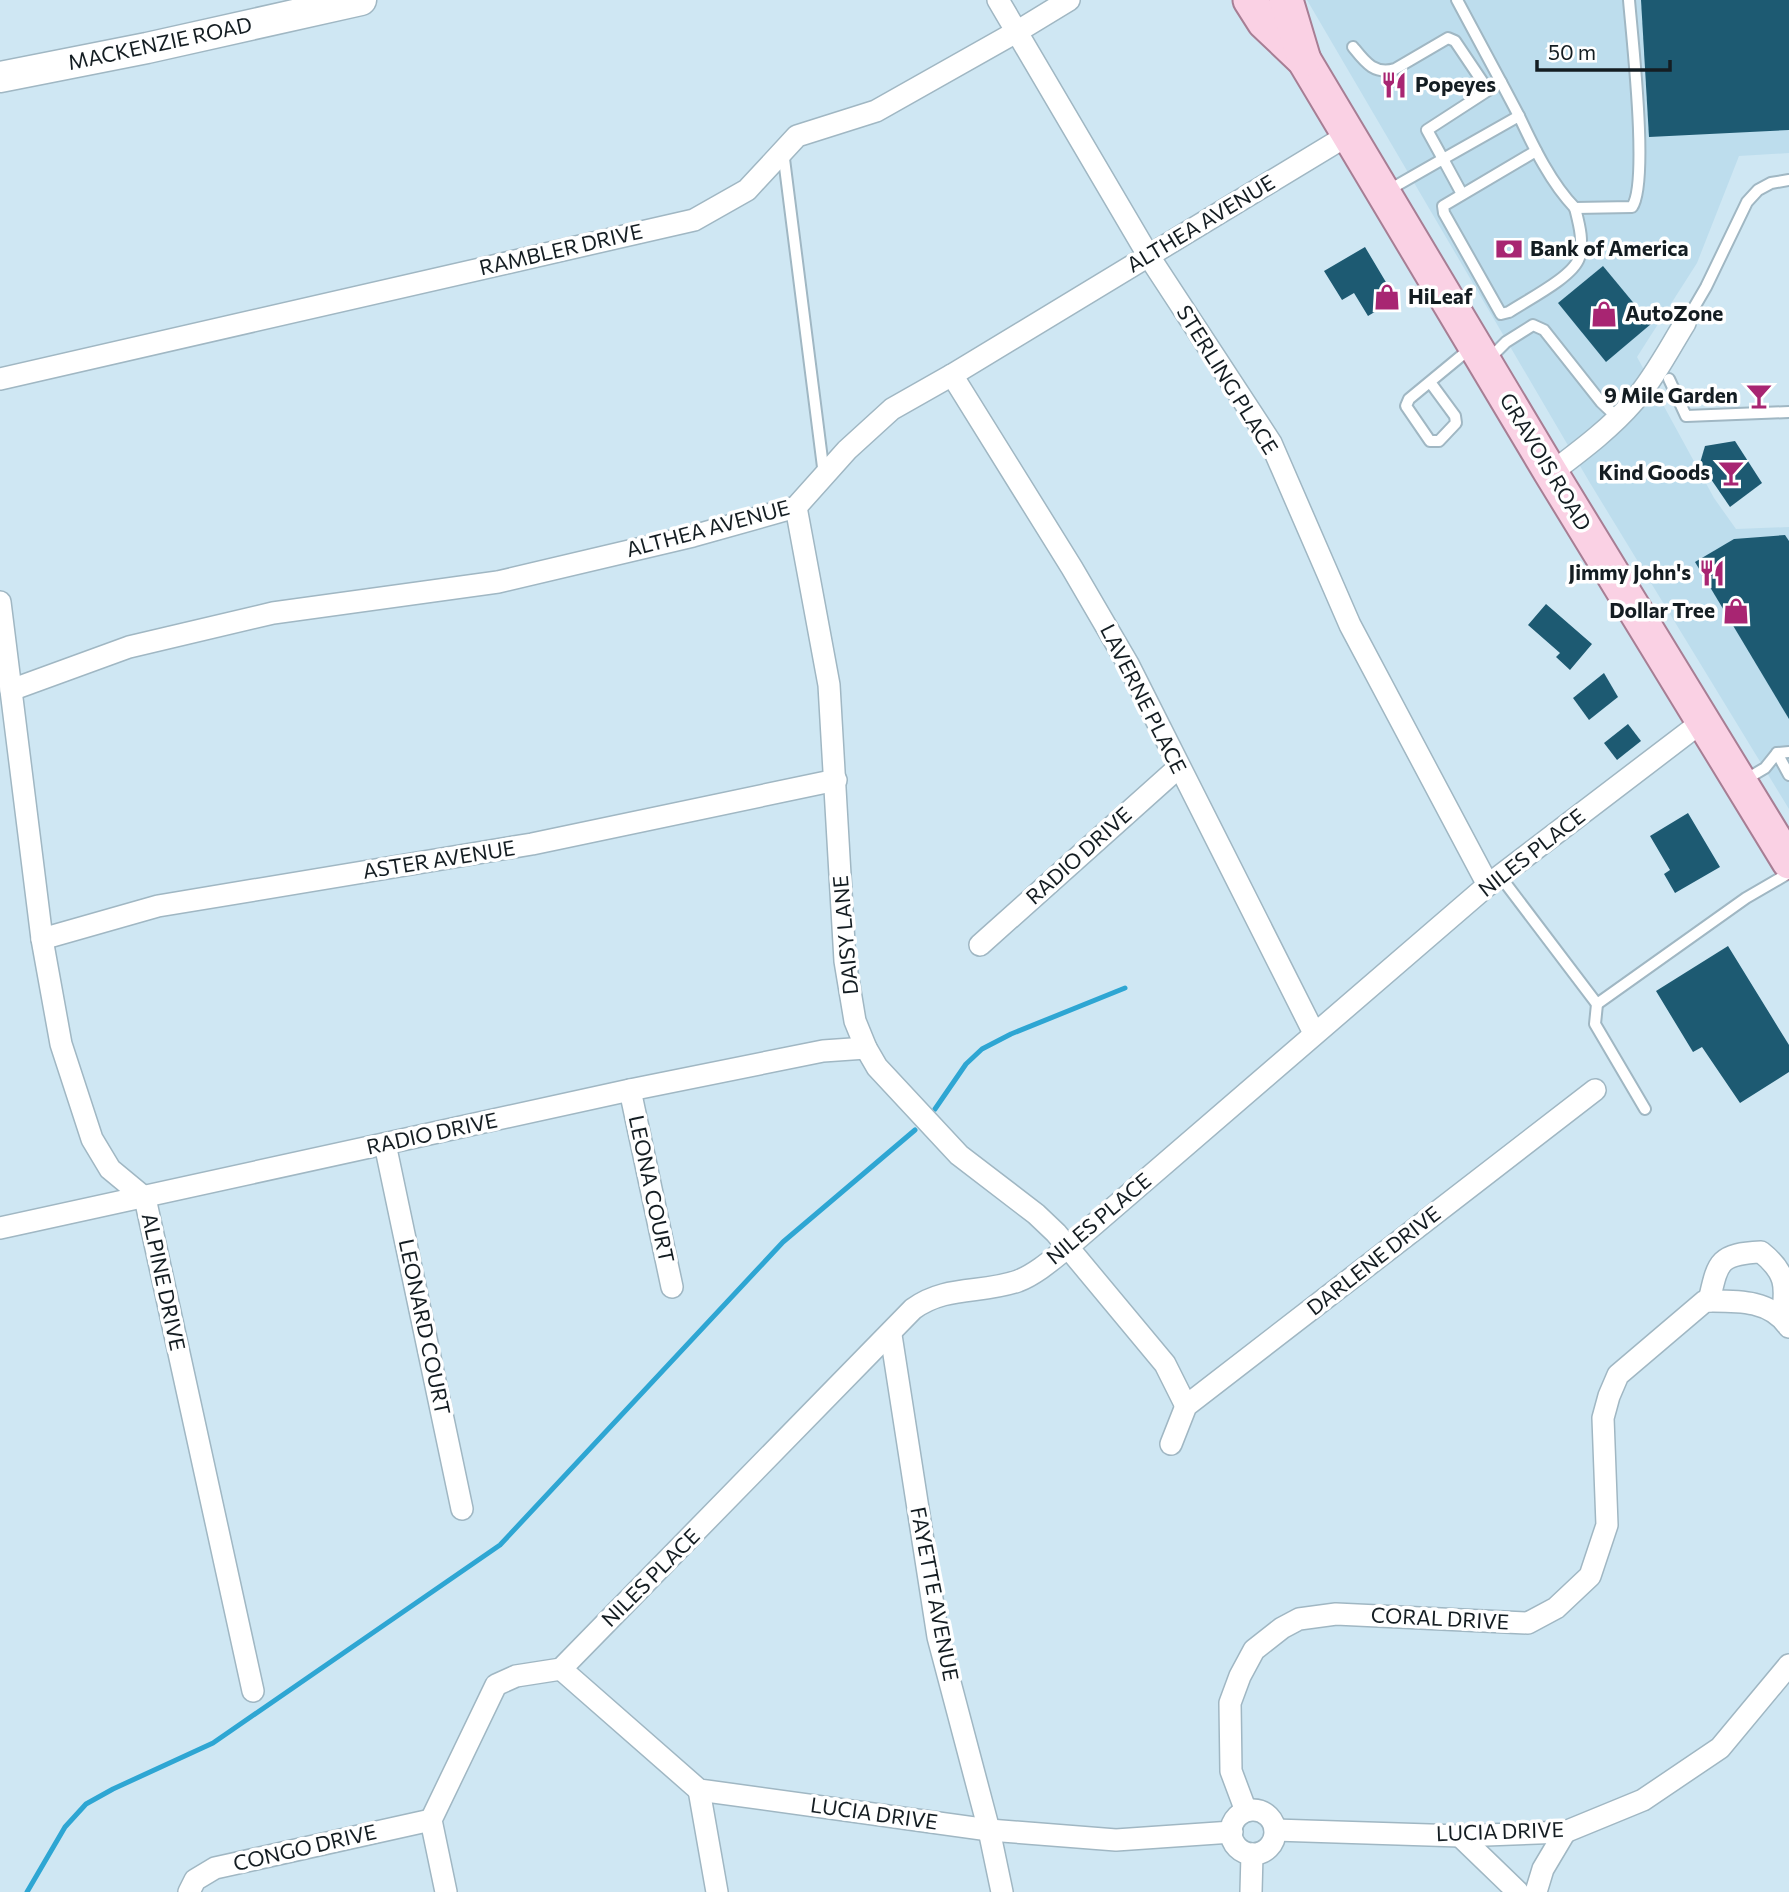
<svg xmlns="http://www.w3.org/2000/svg" width="1789" height="1892" viewBox="0 0 1789 1892" font-family="Commissioner,sans-serif">
<style>
.built{fill:#bddded}
.lines{fill:none;stroke-linecap:round;stroke-linejoin:round}
.stream{stroke:#2ea6d3;stroke-width:5}
.building{fill:#1d5a72}
.service-casing{stroke:#a0b7c3;stroke-width:14}
.minor-casing{stroke:#a0b7c3;stroke-width:24}
.secondary-casing{stroke:#a0b7c3;stroke-width:33}
.primary-casing{stroke:#a77e94;stroke-width:37}
.service{stroke:#fff;stroke-width:10}
.minor{stroke:#fff;stroke-width:21}
.secondary{stroke:#fff;stroke-width:30}
.primary{stroke:#fad1e4;stroke-width:33}
.labels{text-anchor:middle;stroke-width:7;stroke-linejoin:round;paint-order:stroke}
.street-label{font-size:21px;fill:#141d22;stroke:#fff}
.poi-label{font-size:21px;font-weight:bold;fill:#141d22;stroke:#fff;text-anchor:start}
</style>
<rect width="100%" height="100%" fill="#cfe7f3"/>
<polygon class="built" points="1307,0 1789,0 1789,153 1739,156 1697,263 1637,357 1714,498 1736,529 1789,527 1789,809 1590,483"/>
<g class="lines">
<g class="stream">
<polyline points="935,1109 966,1064 982,1049 1011,1034 1125,988"/>
<polyline points="27,1892 65,1827 86,1804 113,1789 213,1743 500,1545 783,1242 915,1130"/>
</g>
</g>
<g class="building">
<polygon points="1641,0 1789,0 1789,130 1649,137"/>
<polygon points="1365,247 1396,299 1368,316 1354,293 1342,300 1324,271"/>
<polygon points="1603,266 1651,324 1606,362 1558,303"/>
<polygon points="1735,441 1762,483 1730,507 1700,463 1705,446"/>
<polygon points="1785,535 1789,541 1789,719 1695,562 1734,539"/>
<polygon points="1546,604 1592,644 1570,670 1556,657 1560,653 1528,625"/>
<polygon points="1604,673 1618,697 1589,720 1573,698"/>
<polygon points="1628,724 1641,741 1617,760 1604,743"/>
<polygon points="1688,813 1720,867 1675,893 1664,874 1670,870 1650,836"/>
<polygon points="1728,946 1789,1045 1789,1072 1740,1103 1702,1047 1693,1052 1656,991"/>
</g>
<g class="lines">
<g class="service-casing">
<g id="service">
<path d="M1457,0L1501,82L1427,130L1443,159L1519,116C1534,148 1551,183 1575,208L1632,207C1649,183 1632,37 1629,0"/>
<path d="M1353,47C1365,62 1374,75 1395,69L1448,38L1455,41L1488,90"/>
<polyline points="1501,82 1519,116"/>
<polyline points="783,151 824,475"/>
<path d="M1536,151L1443,206L1444,213L1501,314L1509,312C1527,300 1573,277 1579,258C1584,241 1579,224 1575,208"/>
<polyline points="1387,191 1443,159 1462,194"/>
<polyline points="1685,323 1706,287 1747,202 1758,190 1771,183 1789,180"/>
<polyline points="1489,359 1506,342 1533,325 1544,330 1601,402 1618,418"/>
<polyline points="1669,379 1686,416 1789,412"/>
<polyline points="1430,382 1455,416 1456,423 1439,441 1430,441 1406,406 1409,399 1472,347"/>
<polyline points="1777,753 1789,775"/>
<polyline points="1743,781 1765,768 1777,753 1789,752"/>
<polyline points="1500,876 1597,1004 1746,898 1789,873"/>
<polyline points="1597,1004 1595,1024 1645,1109"/>
</g>
</g>
<g class="minor-casing">
<g id="minor">
<polyline points="998,0 1148,255 1271,443 1350,625 1488,885"/>
<polyline points="952,375 1072,568 1128,664 1314,1033"/>
<polyline points="0,379 694,220 747,190 797,136 876,111 1018,31 1069,0"/>
<path d="M1551,473C1580,451 1610,429 1634,401C1654,378 1669,349 1685,323"/>
<polyline points="796,507 829,685 845,961 855,1021 866,1048 877,1067 959,1155 1036,1214 1056,1233 1165,1364 1186,1406"/>
<polyline points="0,602 42,939 61,1044 92,1139 110,1169 145,1198 253,1691"/>
<polyline points="11,690 129,647 273,613 498,582 693,536 796,507 847,450 892,409 952,375 1348,135"/>
<polyline points="42,939 158,906 532,844 836,780"/>
<polyline points="980,945 1179,767"/>
<polyline points="630,1090 672,1287"/>
<polyline points="385,1144 462,1509"/>
<polyline points="0,1228 630,1090 823,1051 866,1048"/>
<path d="M1709,1301C1718,1262 1718,1254 1761,1252C1786,1272 1787,1286 1782,1316"/>
<polyline points="891,1335 938,1637 989,1830 1002,1892"/>
<polyline points="1171,1444 1186,1406 1595,1090"/>
<polyline points="561,1669 699,1790 989,1830 1116,1840 1232,1832"/>
<polyline points="699,1790 717,1892"/>
<circle cx="1253" cy="1832" r="22"/>
<path d="M1246,1811L1231,1771L1230,1703L1240,1676L1254,1650L1282,1628L1299,1619L1336,1614L1528,1623L1556,1608L1590,1576L1607,1525L1603,1418L1609,1396L1618,1375L1705,1301C1736,1301 1770,1299 1789,1327"/>
<polyline points="1275,1830 1460,1836 1565,1832 1643,1800 1720,1748 1789,1665"/>
<polyline points="1460,1836 1518,1892"/>
<polyline points="189,1892 195,1880 215,1868 431,1820"/>
<path d="M446,1892L431,1820L496,1685L516,1676L561,1669L913,1309C946,1285 981,1294 1018,1281C1036,1274 1053,1259 1068,1247L1488,885L1703,721"/>
<polyline points="1251,1892 1252,1854"/>
<polyline points="1536,1892 1543,1869 1565,1832"/>
</g>
</g>
<g class="secondary-casing">
<polyline id="secondary" points="0,77 147,48 361,0"/>
</g>
<g class="primary-casing">
<g id="primary">
<polyline points="1250,0 1264,22 1304,60 1551,473 1789,862"/>
<polyline points="1286,0 1304,60"/>
</g>
</g>
<use href="#service" class="service"/>
<use href="#minor" class="minor"/>
<use href="#secondary" class="secondary"/>
<use href="#primary" class="primary"/>
</g>
<defs>
<g id="restaurant-bare" transform="scale(2.1)"><path d="M-5-6h1v4h1v-4h1v4h1v-4h1v5L-1.5 .5V6h-2V.5L-5-1ZM5-6V6H3V1.5H1.5Q1.5-4 5-6Z" fill="#a82572" stroke="#fff" stroke-width="2.5" paint-order="stroke"/></g>
<g id="bank-bare" transform="scale(2.1)"><path d="M-6-4H6V4H-6ZM0-2.3a2.3 2.3 0 1 0 0 4.6a2.3 2.3 0 1 0 0-4.6Z" fill="#a82572" stroke="#fff" stroke-width="2.5" paint-order="stroke"/></g>
<g id="shop-bare" transform="scale(2.1)"><path d="M-5-2.5h2.3a2.7 3.5 0 0 1 5.4 0H5L5.5 6h-11ZM-1.5-2.5h3a1.5 2.3 0 0 0-3 0Z" fill="#a82572" stroke="#fff" stroke-width="2.5" paint-order="stroke"/></g>
<g id="bar-bare" transform="scale(2.1)"><path d="M-6-5H6L.8 .8V4.5H3.5V6h-7V4.5H-.8V.8Z" fill="#a82572" stroke="#fff" stroke-width="2.5" paint-order="stroke"/></g>
</defs>
<g fill-rule="evenodd">
<use href="#restaurant-bare" x="1394" y="85"/>
<use href="#bank-bare" x="1509" y="249"/>
<use href="#shop-bare" x="1387" y="297"/>
<use href="#shop-bare" x="1604" y="314"/>
<use href="#bar-bare" x="1759" y="396"/>
<use href="#bar-bare" x="1731" y="473"/>
<use href="#restaurant-bare" x="1712" y="573"/>
<use href="#shop-bare" x="1736" y="611"/>
</g>
<g class="labels">
<g class="street-label">
<text transform="translate(160 44) rotate(-12)" y="7">MACKENZIE ROAD</text>
<text transform="translate(1201 224) rotate(-31)" y="7">ALTHEA AVENUE</text>
<text transform="translate(561 250) rotate(-13)" y="7">RAMBLER DRIVE</text>
<text transform="translate(1227 380) rotate(58)" y="7">STERLING PLACE</text>
<text transform="translate(1545 462) rotate(59)" y="7">GRAVOIS ROAD</text>
<text transform="translate(708 529) rotate(-15)" y="7">ALTHEA AVENUE</text>
<text transform="translate(1143 699) rotate(63)" y="7">LAVERNE PLACE</text>
<text transform="translate(1532 853) rotate(-38)" y="7">NILES PLACE</text>
<text transform="translate(1079 856) rotate(-42)" y="7">RADIO DRIVE</text>
<text transform="translate(439 860) rotate(-9)" y="7">ASTER AVENUE</text>
<text transform="translate(846 935) rotate(-95)" y="7">DAISY LANE</text>
<text transform="translate(432 1134) rotate(-12)" y="7">RADIO DRIVE</text>
<text transform="translate(651 1189) rotate(78)" y="7">LEONA COURT</text>
<text transform="translate(1099 1219) rotate(-40)" y="7">NILES PLACE</text>
<text transform="translate(1374 1261) rotate(-38)" y="7">DARLENE DRIVE</text>
<text transform="translate(163 1282) rotate(78)" y="7">ALPINE DRIVE</text>
<text transform="translate(424 1327) rotate(78)" y="7">LEONARD COURT</text>
<text transform="translate(651 1578) rotate(-45)" y="7">NILES PLACE</text>
<text transform="translate(934 1594) rotate(79)" y="7">FAYETTE AVENUE</text>
<text transform="translate(1440 1619) rotate(3)" y="7">CORAL DRIVE</text>
<text transform="translate(874 1814) rotate(8)" y="7">LUCIA DRIVE</text>
<text transform="translate(1500 1832) rotate(-2)" y="7">LUCIA DRIVE</text>
<text transform="translate(305 1848) rotate(-13)" y="7">CONGO DRIVE</text>
</g>
<g class="poi-label">
<text x="1415" y="92">Popeyes</text>
<text x="1530" y="256">Bank of America</text>
<text x="1408" y="304">HiLeaf</text>
<text x="1625" y="321">AutoZone</text>
<text x="1738" y="403" text-anchor="end">9 Mile Garden</text>
<text x="1710" y="480" text-anchor="end">Kind Goods</text>
<text x="1691" y="580" text-anchor="end">Jimmy John's</text>
<text x="1715" y="618" text-anchor="end">Dollar Tree</text>
</g>
</g>
<path d="M1537 60v10h133v-10" fill="none" stroke="#141d22" stroke-width="3.5"/>
<text x="1548" y="60" font-size="21" fill="#141d22" stroke="#ffffff" stroke-width="5" paint-order="stroke">50 m</text>
</svg>
